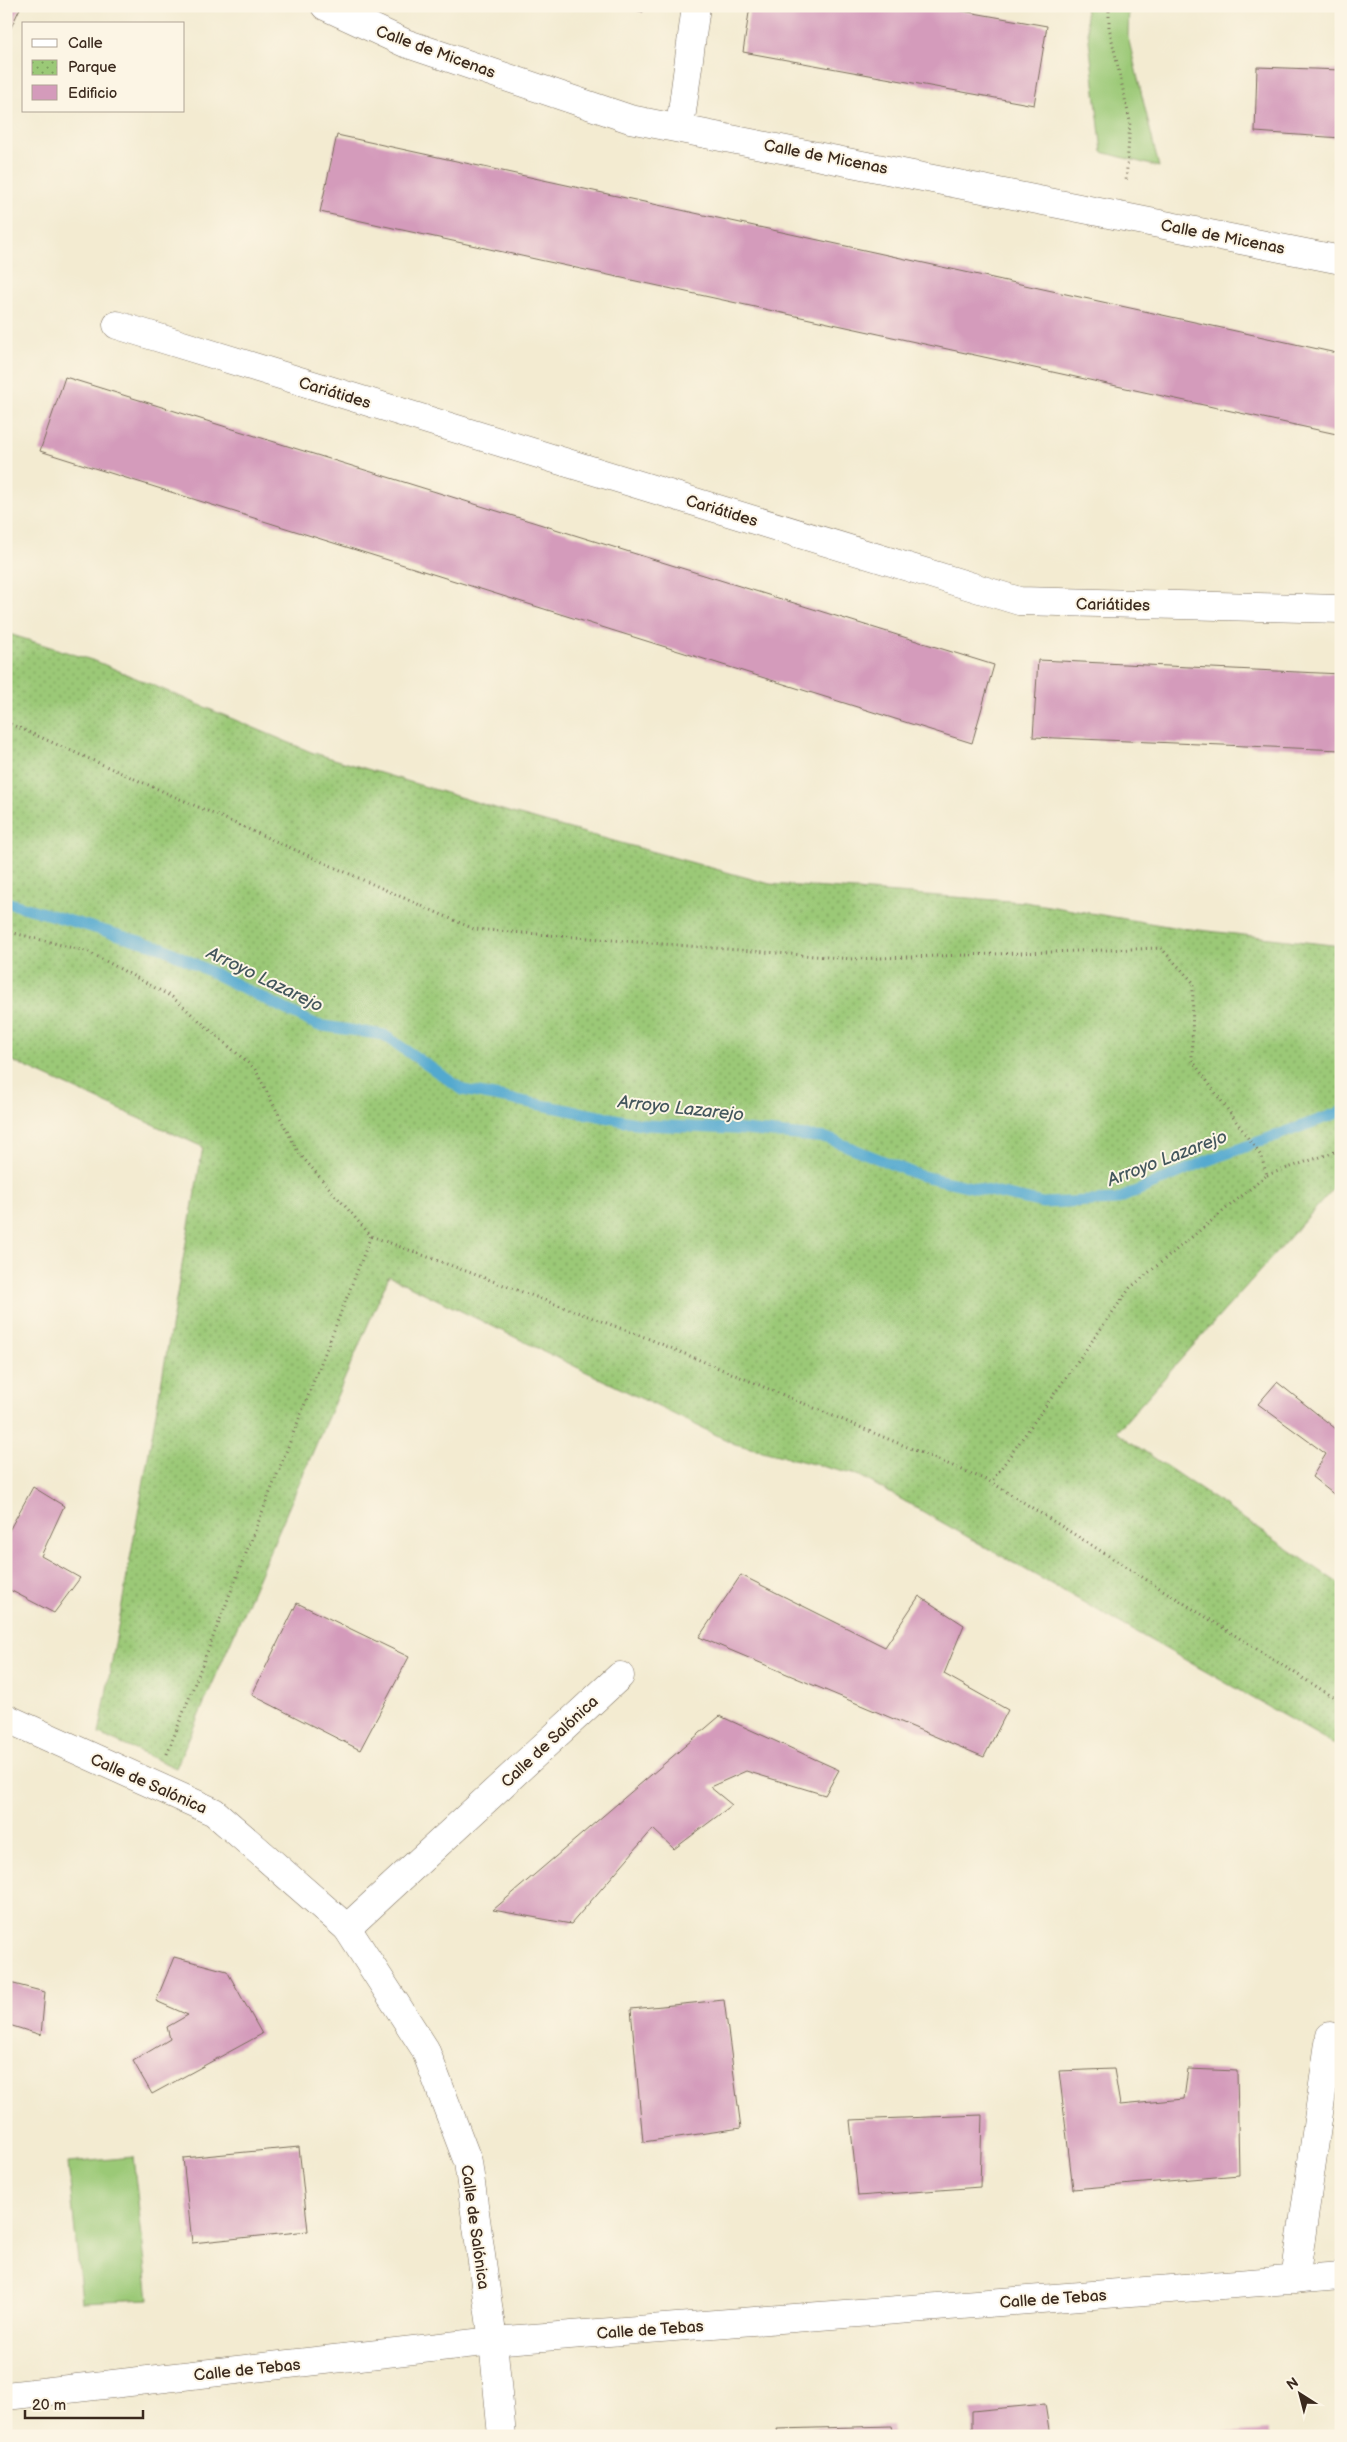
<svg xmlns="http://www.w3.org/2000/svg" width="1347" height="2442" viewBox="0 0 1347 2442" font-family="'Balsamiq Sans',sans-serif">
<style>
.grass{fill:#9bc977;stroke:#6b7a4a}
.park{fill:url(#park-dots);stroke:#6b7a4a}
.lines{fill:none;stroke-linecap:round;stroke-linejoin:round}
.stream{stroke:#53a9cf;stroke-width:11}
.building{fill:#d49bbb}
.minor-casing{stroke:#7b6e5d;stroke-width:29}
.path{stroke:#7b6e5d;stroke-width:3;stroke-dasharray:1 4;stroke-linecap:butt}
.minor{stroke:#fff;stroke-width:28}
.labels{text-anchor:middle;stroke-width:4;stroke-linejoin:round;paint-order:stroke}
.street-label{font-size:16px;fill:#3b2a1e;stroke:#fcf5e5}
.water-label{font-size:18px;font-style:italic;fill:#43565c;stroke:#fcf5e5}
</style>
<defs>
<pattern id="park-dots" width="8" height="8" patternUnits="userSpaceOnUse" patternTransform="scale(1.25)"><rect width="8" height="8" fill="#9bc977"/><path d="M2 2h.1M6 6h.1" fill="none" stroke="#80a361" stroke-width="1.8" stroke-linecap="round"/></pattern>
</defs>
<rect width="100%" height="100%" fill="#fcf5e5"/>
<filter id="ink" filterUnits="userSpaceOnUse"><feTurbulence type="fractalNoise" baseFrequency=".02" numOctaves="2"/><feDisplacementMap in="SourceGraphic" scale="10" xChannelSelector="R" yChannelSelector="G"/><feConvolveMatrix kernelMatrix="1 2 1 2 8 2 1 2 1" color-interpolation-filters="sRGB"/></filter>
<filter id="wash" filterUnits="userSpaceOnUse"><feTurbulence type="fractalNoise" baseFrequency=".0096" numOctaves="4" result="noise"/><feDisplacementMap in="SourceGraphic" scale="20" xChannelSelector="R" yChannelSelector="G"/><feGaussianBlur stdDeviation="1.12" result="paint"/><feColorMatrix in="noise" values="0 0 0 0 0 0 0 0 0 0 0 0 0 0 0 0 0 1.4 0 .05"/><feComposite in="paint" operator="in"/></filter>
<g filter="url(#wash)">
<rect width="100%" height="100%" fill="#f3ebd1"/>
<g class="grass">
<polygon points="1085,6 1129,6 1128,37 1159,167 1102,152"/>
<polygon points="133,2157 149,2299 82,2302 68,2163"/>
</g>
<polygon class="park" points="6,633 98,662 311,752 512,813 770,884 1025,902 1173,927 1341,946 1341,1180 1116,1432 1341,1585 1341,1748 860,1476 735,1444 389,1276 176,1768 99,1734 203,1147 6,1058"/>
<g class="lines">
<polyline class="stream" points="6,902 163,948 317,1025 384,1035 463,1090 646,1125 734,1129 827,1138 918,1175 1043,1203 1116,1200 1206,1161 1341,1112"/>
</g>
<g id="blocks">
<g class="building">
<polygon points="6,6 21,6 8,34 6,33"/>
<polygon points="620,6 644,6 643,12"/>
<polygon points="750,6 934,6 1047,26 1034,105 743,52"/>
<polygon points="1257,67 1341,70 1341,138 1255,132"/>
<polygon points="337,135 1341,354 1341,435 320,212"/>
<polygon points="65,377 994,665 972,743 40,451"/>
<polygon points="1038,660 1341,674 1341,750 1033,737"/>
<polygon points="1277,1382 1341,1433 1341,1500 1312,1477 1326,1454 1258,1404"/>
<polygon points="33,1487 64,1506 41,1556 80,1578 54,1613 6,1588 6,1536"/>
<polygon points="741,1575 885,1647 919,1596 964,1625 944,1674 1008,1710 984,1757 699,1637"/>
<polygon points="297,1603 409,1657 360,1750 252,1695"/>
<polygon points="720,1716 839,1770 825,1795 746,1771 710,1787 732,1805 674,1849 653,1829 571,1924 493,1910"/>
<polygon points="174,1957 227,1971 262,2034 152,2094 133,2061 170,2039 167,2027 188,2015 156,2001"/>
<polygon points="6,1982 45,1992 41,2035 6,2024"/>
<polygon points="724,2000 741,2128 643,2142 631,2009"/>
<polygon points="1114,2069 1120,2105 1184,2099 1188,2069 1237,2071 1239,2175 1073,2189 1059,2071"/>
<polygon points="982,2115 980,2187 858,2196 850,2120"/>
<polygon points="299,2147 308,2231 192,2243 183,2158"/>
<polygon points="1045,2404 1050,2436 972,2436 972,2411"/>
<polygon points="892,2426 894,2436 779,2436 777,2429"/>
<polygon points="1269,2430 1269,2436 1201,2436 1201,2434"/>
</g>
</g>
</g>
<g filter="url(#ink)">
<use href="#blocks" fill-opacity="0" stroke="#7b6e5d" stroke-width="1"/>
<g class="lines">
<g class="minor-casing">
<g id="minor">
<polyline points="325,6 405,43 630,119 1341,260"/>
<polyline points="680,127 696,6"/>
<polyline points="117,325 1019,601 1341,609"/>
<polyline points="6,1718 214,1812 347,1928 425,2049 468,2162 493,2341 502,2436"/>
<polyline points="347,1928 620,1676"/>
<polyline points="1295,2280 1330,2036"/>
<polyline points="6,2396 493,2341 1341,2276"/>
</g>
</g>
<g class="path">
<polyline points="1109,6 1109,27 1130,121 1126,183"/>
<polyline points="6,722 474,929 853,959 1161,948 1193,982 1192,1060 1261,1156 1267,1175 1130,1288 991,1482"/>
<polyline points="6,931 89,952 172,997 255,1069 298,1152 371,1236 647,1338 991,1482 1341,1702"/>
<polyline points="1267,1175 1341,1150"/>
<polyline points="167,1754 371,1236"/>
</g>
<use href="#minor" class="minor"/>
</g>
</g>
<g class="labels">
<g class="street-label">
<text transform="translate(436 51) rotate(20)" y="6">Calle de Micenas</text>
<text transform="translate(826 156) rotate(11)" y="6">Calle de Micenas</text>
<text transform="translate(1223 236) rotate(11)" y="6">Calle de Micenas</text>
<text transform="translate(335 392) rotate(17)" y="6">Cariátides</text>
<text transform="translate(722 510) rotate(17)" y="6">Cariátides</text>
<text transform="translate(1113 604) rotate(1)" y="6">Cariátides</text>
<text transform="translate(549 1741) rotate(-43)" y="6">Calle de Salónica</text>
<text transform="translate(149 1783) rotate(24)" y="6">Calle de Salónica</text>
<text transform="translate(476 2227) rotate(82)" y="6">Calle de Salónica</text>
<text transform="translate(1053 2298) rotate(-4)" y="6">Calle de Tebas</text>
<text transform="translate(650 2329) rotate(-4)" y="6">Calle de Tebas</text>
<text transform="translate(247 2369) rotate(-6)" y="6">Calle de Tebas</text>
</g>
<g class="water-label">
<text transform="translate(265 979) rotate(26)" y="6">Arroyo Lazarejo</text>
<text transform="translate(681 1108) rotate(6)" y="6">Arroyo Lazarejo</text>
<text transform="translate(1167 1158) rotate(-21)" y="6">Arroyo Lazarejo</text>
</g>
</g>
<rect width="1347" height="2442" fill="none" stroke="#fcf5e5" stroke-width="25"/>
<rect x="22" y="22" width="162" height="90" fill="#fcf5e5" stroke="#afa495"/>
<rect x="32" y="39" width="25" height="8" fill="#ffffff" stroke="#afa495"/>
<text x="68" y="48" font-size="15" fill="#3b2a1e">Calle</text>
<rect x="32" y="60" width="25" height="15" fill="url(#park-dots)" stroke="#afa495"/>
<text x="68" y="72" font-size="15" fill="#3b2a1e">Parque</text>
<rect x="32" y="85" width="25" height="15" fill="#d49bbb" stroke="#afa495"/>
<text x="68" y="98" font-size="15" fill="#3b2a1e">Edificio</text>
<g transform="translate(1300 2394) rotate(324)" stroke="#fcf5e5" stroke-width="4" paint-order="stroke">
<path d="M0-4L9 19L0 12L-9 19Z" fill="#3b2a1e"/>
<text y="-8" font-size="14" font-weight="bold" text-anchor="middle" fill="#3b2a1e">N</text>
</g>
<path d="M25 2410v8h118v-8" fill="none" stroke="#3b2a1e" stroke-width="2.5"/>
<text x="32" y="2410" font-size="15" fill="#3b2a1e" stroke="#fcf5e5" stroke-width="4" paint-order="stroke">20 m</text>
</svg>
